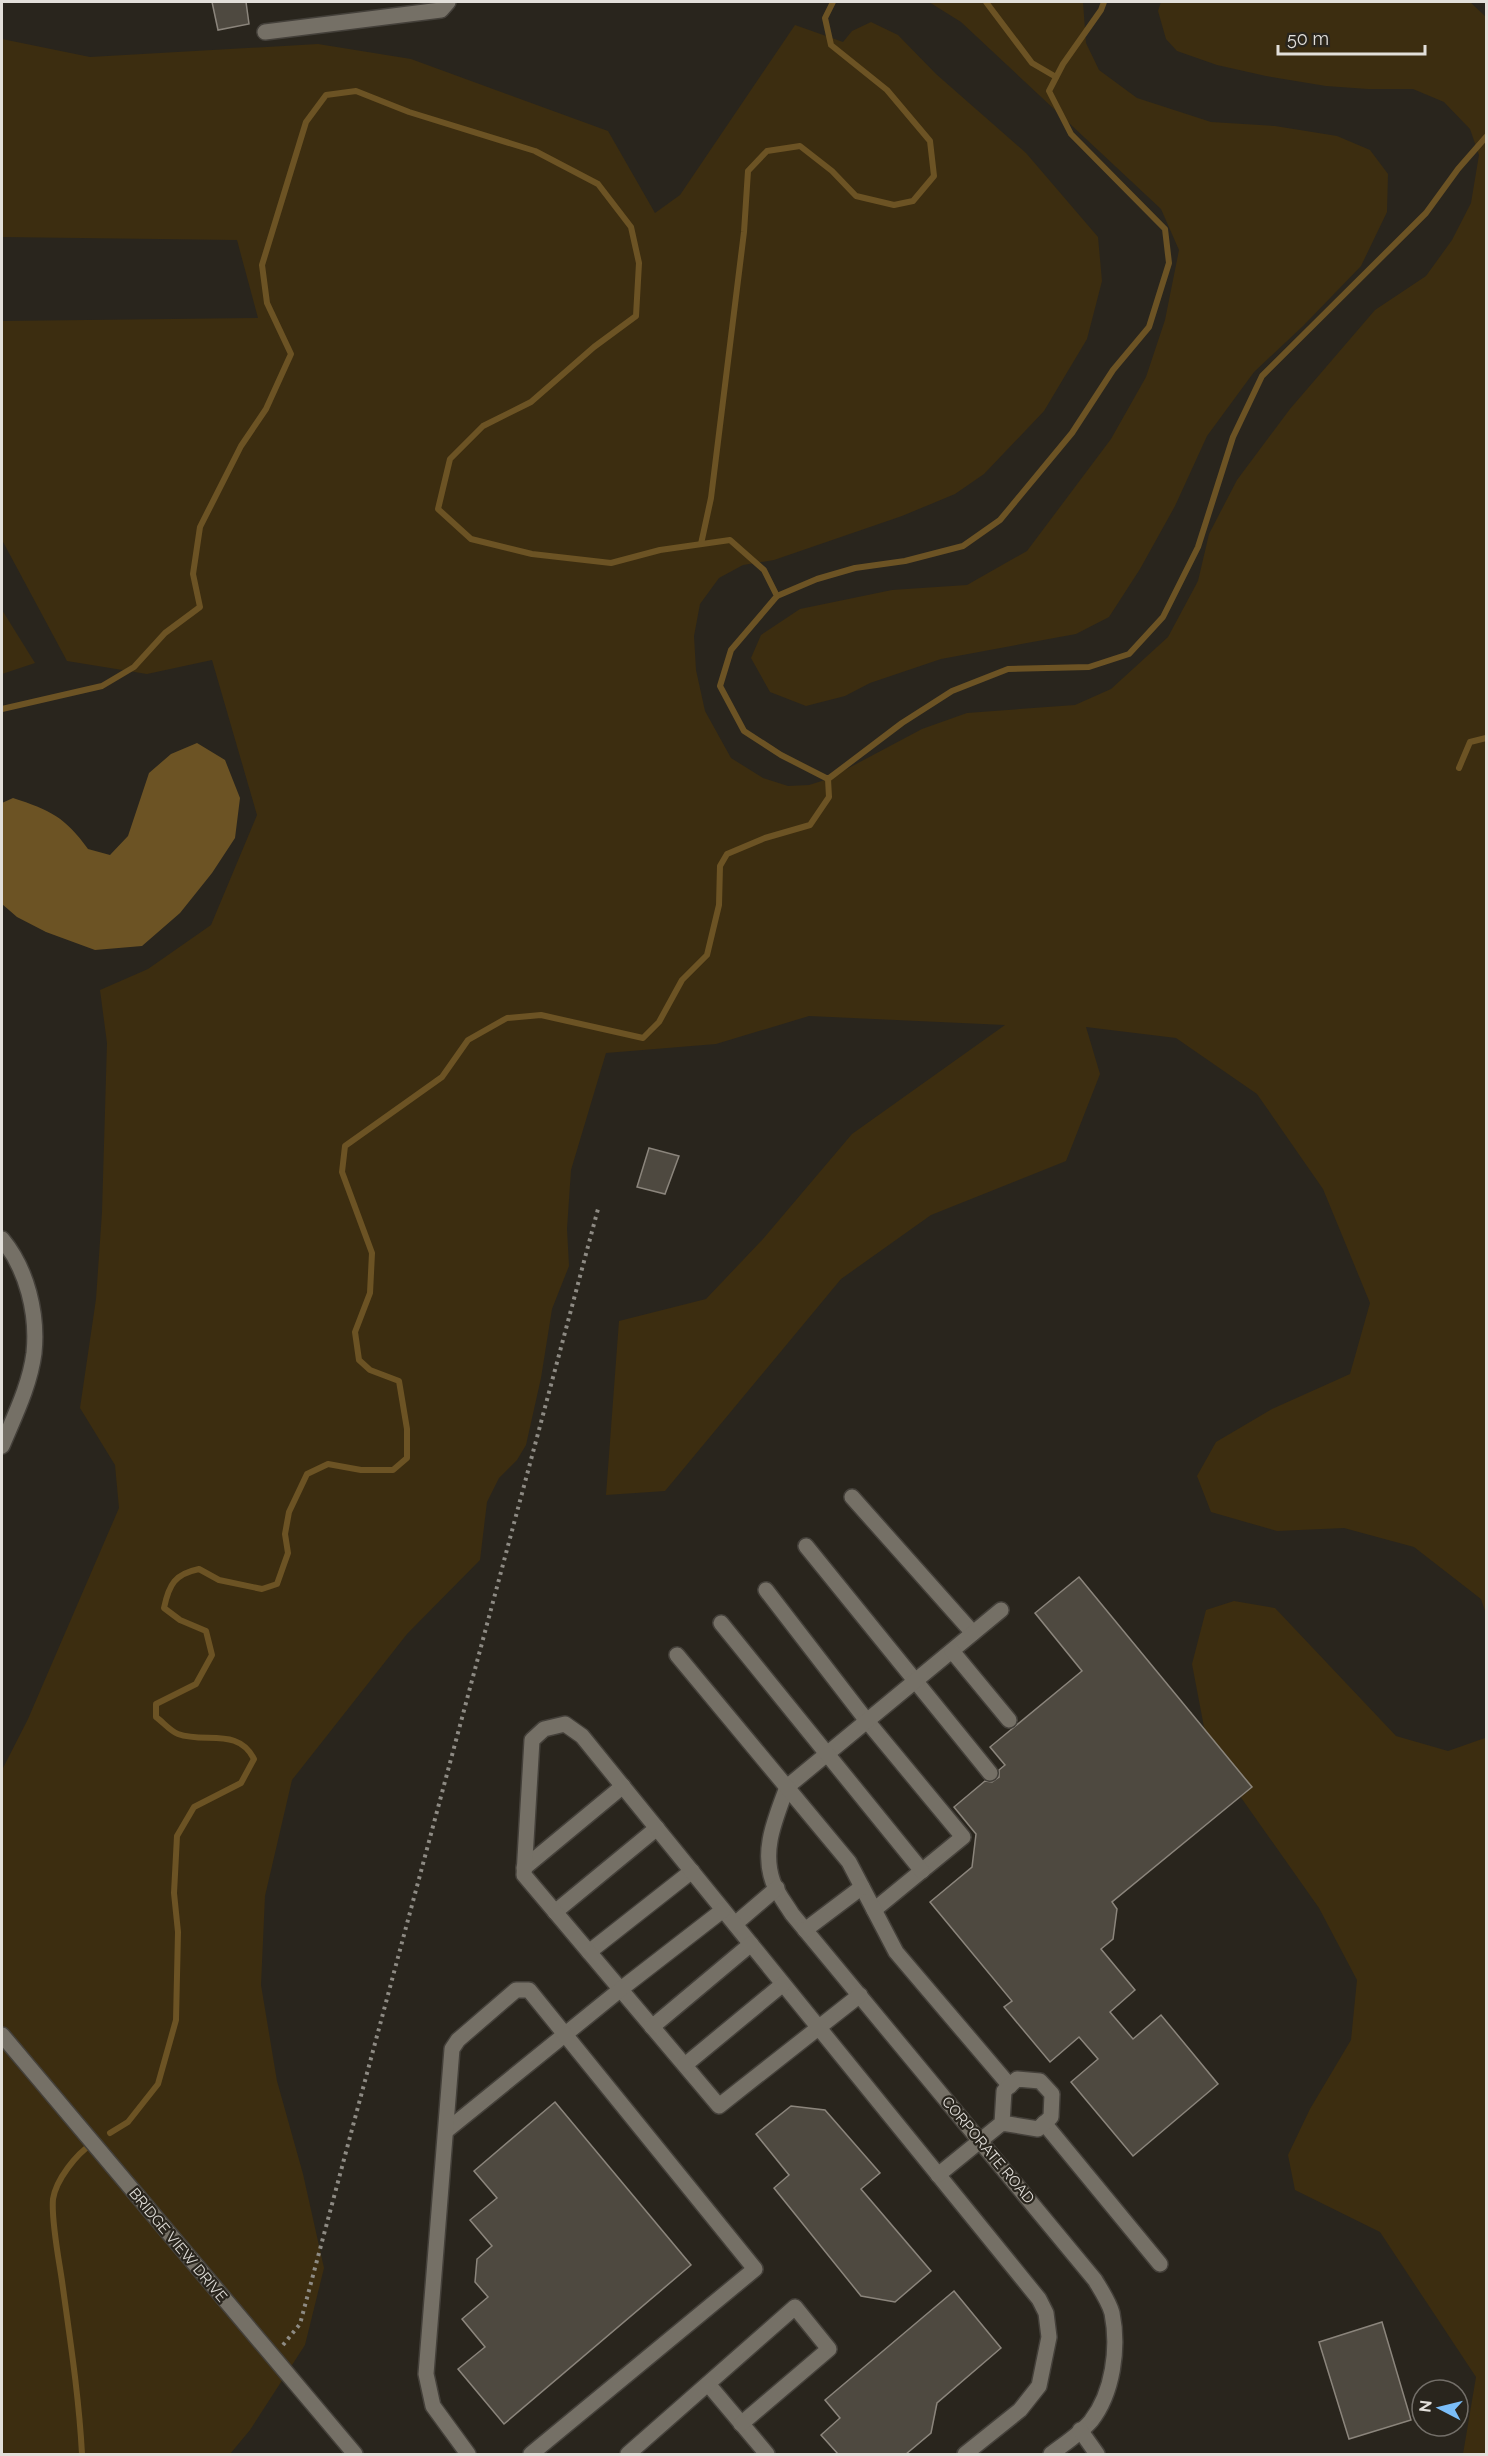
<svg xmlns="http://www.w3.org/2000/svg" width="1488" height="2456" viewBox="0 0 1488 2456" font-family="Raleway,sans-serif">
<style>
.green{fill:#3c2d10}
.water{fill:#6c5324}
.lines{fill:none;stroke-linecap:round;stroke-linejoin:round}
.stream{stroke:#6c5324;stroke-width:6}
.building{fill:#4e4940;stroke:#8b857c;stroke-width:1.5}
.minor-casing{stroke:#44403a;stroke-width:18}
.path{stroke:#8e8b84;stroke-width:4;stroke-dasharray:3 4.5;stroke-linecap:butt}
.minor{stroke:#757066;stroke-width:15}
.labels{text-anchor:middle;stroke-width:4.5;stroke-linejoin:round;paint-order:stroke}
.street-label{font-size:15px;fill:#e2dfda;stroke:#29251d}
</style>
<rect width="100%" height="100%" fill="#29251d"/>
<g class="green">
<polygon points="929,2 1083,2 1086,43 1099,70 1137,98 1211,122 1275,126 1337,136 1370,150 1388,174 1387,212 1361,266 1303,326 1254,372 1207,436 1175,506 1140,569 1109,617 1076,634 941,659 870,683 845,696 806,706 770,692 751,658 761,635 800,609 892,590 967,585 1027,551 1111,439 1146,377 1165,320 1179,250 1161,209 961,22"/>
<polygon points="1161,2 1470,2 1486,17 1486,1614 1481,1599 1414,1547 1344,1528 1277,1531 1211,1512 1197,1476 1216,1442 1272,1409 1350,1374 1370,1303 1323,1189 1257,1094 1176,1038 1086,1027 1100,1074 1066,1161 931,1215 841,1279 665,1491 606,1495 619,1321 706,1299 763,1239 852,1134 1005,1025 809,1016 716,1044 606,1053 571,1170 567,1229 569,1266 552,1309 541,1378 526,1445 517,1460 499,1478 487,1502 480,1560 407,1634 292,1780 265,1896 261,1985 277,2081 303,2174 324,2268 305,2345 250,2430 230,2454 2,2454 2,1770 28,1719 119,1508 115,1465 80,1408 96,1299 102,1212 107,1043 100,990 148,969 211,925 257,815 212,660 147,674 67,661 2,540 2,321 258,318 237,240 2,237 2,39 90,57 318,44 411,59 608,131 655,213 680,195 795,25 843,42 852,31 871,22 898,35 936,74 1026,153 1098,237 1102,281 1087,339 1044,411 984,474 955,494 902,516 774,560 743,565 719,578 700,604 694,636 696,670 705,711 731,758 763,778 788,786 809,785 828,779 922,729 967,713 1075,705 1111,689 1168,637 1198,581 1209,534 1237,480 1290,409 1375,310 1426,276 1452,240 1471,203 1479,155 1470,129 1444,102 1413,89 1368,89 1326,86 1266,76 1217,65 1177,51 1166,39 1158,11"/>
<polygon points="2,610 35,663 2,674"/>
<polygon points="1234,1601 1275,1608 1396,1736 1448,1751 1485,1738 1486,1735 1486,2454 1463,2454 1476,2377 1380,2232 1295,2190 1288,2155 1310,2109 1351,2040 1357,1980 1319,1908 1216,1762 1204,1727 1192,1664 1206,1610"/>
</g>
<path class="water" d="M197,743L225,760L240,798L235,838L212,873L180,913L142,946L95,950L46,932L17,917L2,904V803L13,798C50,810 65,817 88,849L110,855L128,836L149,773L171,754Z"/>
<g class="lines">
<g class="stream">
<polyline points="986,2 1032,63 1056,77"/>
<polyline points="701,544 711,498 744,232 748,171 767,151 800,146 832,171 856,196 894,205 913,201 934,176 930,141 887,90 831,45 825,18 833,2"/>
<polyline points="777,596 817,579 855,568 905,561 963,546 1000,520 1072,433 1113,370 1149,327 1169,263 1165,229 1071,134 1049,91 1063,64 1101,10 1104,2"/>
<polyline points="2,709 102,686 134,667 165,633 200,607 193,574 200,527 241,446 266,409 291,354 267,303 262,265 306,122 326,95 356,91 409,112 535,151 598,184 631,227 639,263 636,316 594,347 531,402 483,426 450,459 438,509 471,539 532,554 611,563 660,550 730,540 764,570 777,596 731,650 720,686 744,731 781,755 828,779 902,723 952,691 1008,669 1089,667 1129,654 1163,617 1198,547 1233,437 1262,376 1426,213 1458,169 1486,137"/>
<polyline points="1459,768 1470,742 1486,738"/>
<path d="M110,2133L128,2122L158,2084L176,2020L178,1932L174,1893L177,1836L194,1807L241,1783L254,1759C238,1727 205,1744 178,1734C170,1731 163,1722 156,1717V1704L196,1684L212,1655L206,1631L180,1620L164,1608C169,1584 175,1574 199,1569L219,1580L262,1589L277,1584L288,1553L285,1534L289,1512L307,1474L328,1464L361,1470H393L407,1458V1429L399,1381L370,1370L359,1360L355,1332L370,1293L372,1253L342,1172L345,1146L442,1077L468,1040L507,1018L541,1015L643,1038L659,1022L682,980L707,955L719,905L720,866L727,854L765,838L810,825L829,797L828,779"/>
<path d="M82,2454C79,2397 70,2339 62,2281C59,2260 51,2220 53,2199C56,2180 76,2154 92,2144"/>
</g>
</g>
<g class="building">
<polygon points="212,2 246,2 249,24 218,30"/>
<polygon points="649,1148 679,1156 665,1194 637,1187"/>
<polygon points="1079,1577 1252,1787 1112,1902 1117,1909 1113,1939 1101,1949 1135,1990 1110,2012 1133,2039 1161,2015 1218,2084 1133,2156 1071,2082 1098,2059 1079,2037 1050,2062 1004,2007 1012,2001 930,1902 972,1867 976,1834 954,1807 985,1781 992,1782 999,1777 999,1770 1005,1765 990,1747 1082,1671 1035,1613"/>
<polygon points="555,2102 691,2265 504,2424 458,2369 485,2347 462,2319 488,2297 475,2282 477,2259 492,2246 470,2220 497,2198 474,2171"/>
<polygon points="791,2106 825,2110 880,2173 861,2189 931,2271 895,2302 861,2296 774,2188 789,2175 756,2134"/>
<polygon points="954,2291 1001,2348 937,2403 931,2433 906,2454 838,2454 821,2435 840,2418 825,2400"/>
<polygon points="1382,2322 1411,2420 1349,2439 1319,2342"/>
</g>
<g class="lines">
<g class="minor-casing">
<g id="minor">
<polyline points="265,32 441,10 448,2"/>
<path d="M2,1239C27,1269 38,1314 34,1353C30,1385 14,1417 2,1446"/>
<polyline points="852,1497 973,1633"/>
<polyline points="806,1546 990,1773"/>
<polyline points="766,1590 867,1721 963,1837 874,1910"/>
<path d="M1001,1610L787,1787C776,1818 761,1849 773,1882C777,1893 786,1904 792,1914L1095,2280C1101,2290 1109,2302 1112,2313C1119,2348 1113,2393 1091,2421C1080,2434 1064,2444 1051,2454"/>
<polyline points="721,1623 922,1871"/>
<polyline points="952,1651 1009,1720"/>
<polyline points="677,1655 849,1862 896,1952 1010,2086"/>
<polyline points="524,1868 623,1786"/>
<polyline points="555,1912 657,1828"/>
<polyline points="735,1924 777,1888"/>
<polyline points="805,1930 862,1887"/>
<polyline points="589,1952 692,1871"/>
<polyline points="860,1995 719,2106 524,1875 532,1740 544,1729 565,1724 582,1736 1039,2299 1046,2313 1049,2337 1039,2386 1020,2410 965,2454"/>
<polyline points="652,2027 751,1944"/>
<polyline points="2,2035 355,2454"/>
<polyline points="685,2065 783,1984"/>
<polyline points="1044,2123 1160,2264"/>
<polyline points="446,2131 621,1989 723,1910"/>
<polyline points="938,2175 1002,2123 1004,2091 1017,2079 1040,2081 1052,2094 1051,2117 1038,2129 1002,2123"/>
<polyline points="708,2384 767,2454"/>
<polyline points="1080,2430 1097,2454"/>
<polyline points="468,2454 433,2406 426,2374 452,2049 458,2040 516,1990 529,1990 755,2269 531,2454"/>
<polyline points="628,2454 795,2307 829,2349 741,2424"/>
</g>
</g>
<polyline class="path" points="283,2345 300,2324 598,1209"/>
<use href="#minor" class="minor"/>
</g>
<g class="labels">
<g class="street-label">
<text transform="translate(988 2150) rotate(50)" y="5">CORPORATE ROAD</text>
<text transform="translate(178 2245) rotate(50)" y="5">BRIDGE VIEW DRIVE</text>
</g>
</g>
<rect width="1488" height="2456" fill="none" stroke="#e2dfda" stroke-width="6"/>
<g transform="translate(1440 2408) rotate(277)"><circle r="28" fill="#29251d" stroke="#736f69" stroke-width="1.5"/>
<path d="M0-4.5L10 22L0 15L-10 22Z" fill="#7bbef8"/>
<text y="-9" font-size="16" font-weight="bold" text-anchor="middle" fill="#e2dfda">N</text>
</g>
<path d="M1278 45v9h147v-9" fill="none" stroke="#e2dfda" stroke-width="3"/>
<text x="1287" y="45" font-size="18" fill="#e2dfda" stroke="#29251d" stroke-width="4.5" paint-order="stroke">50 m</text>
</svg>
